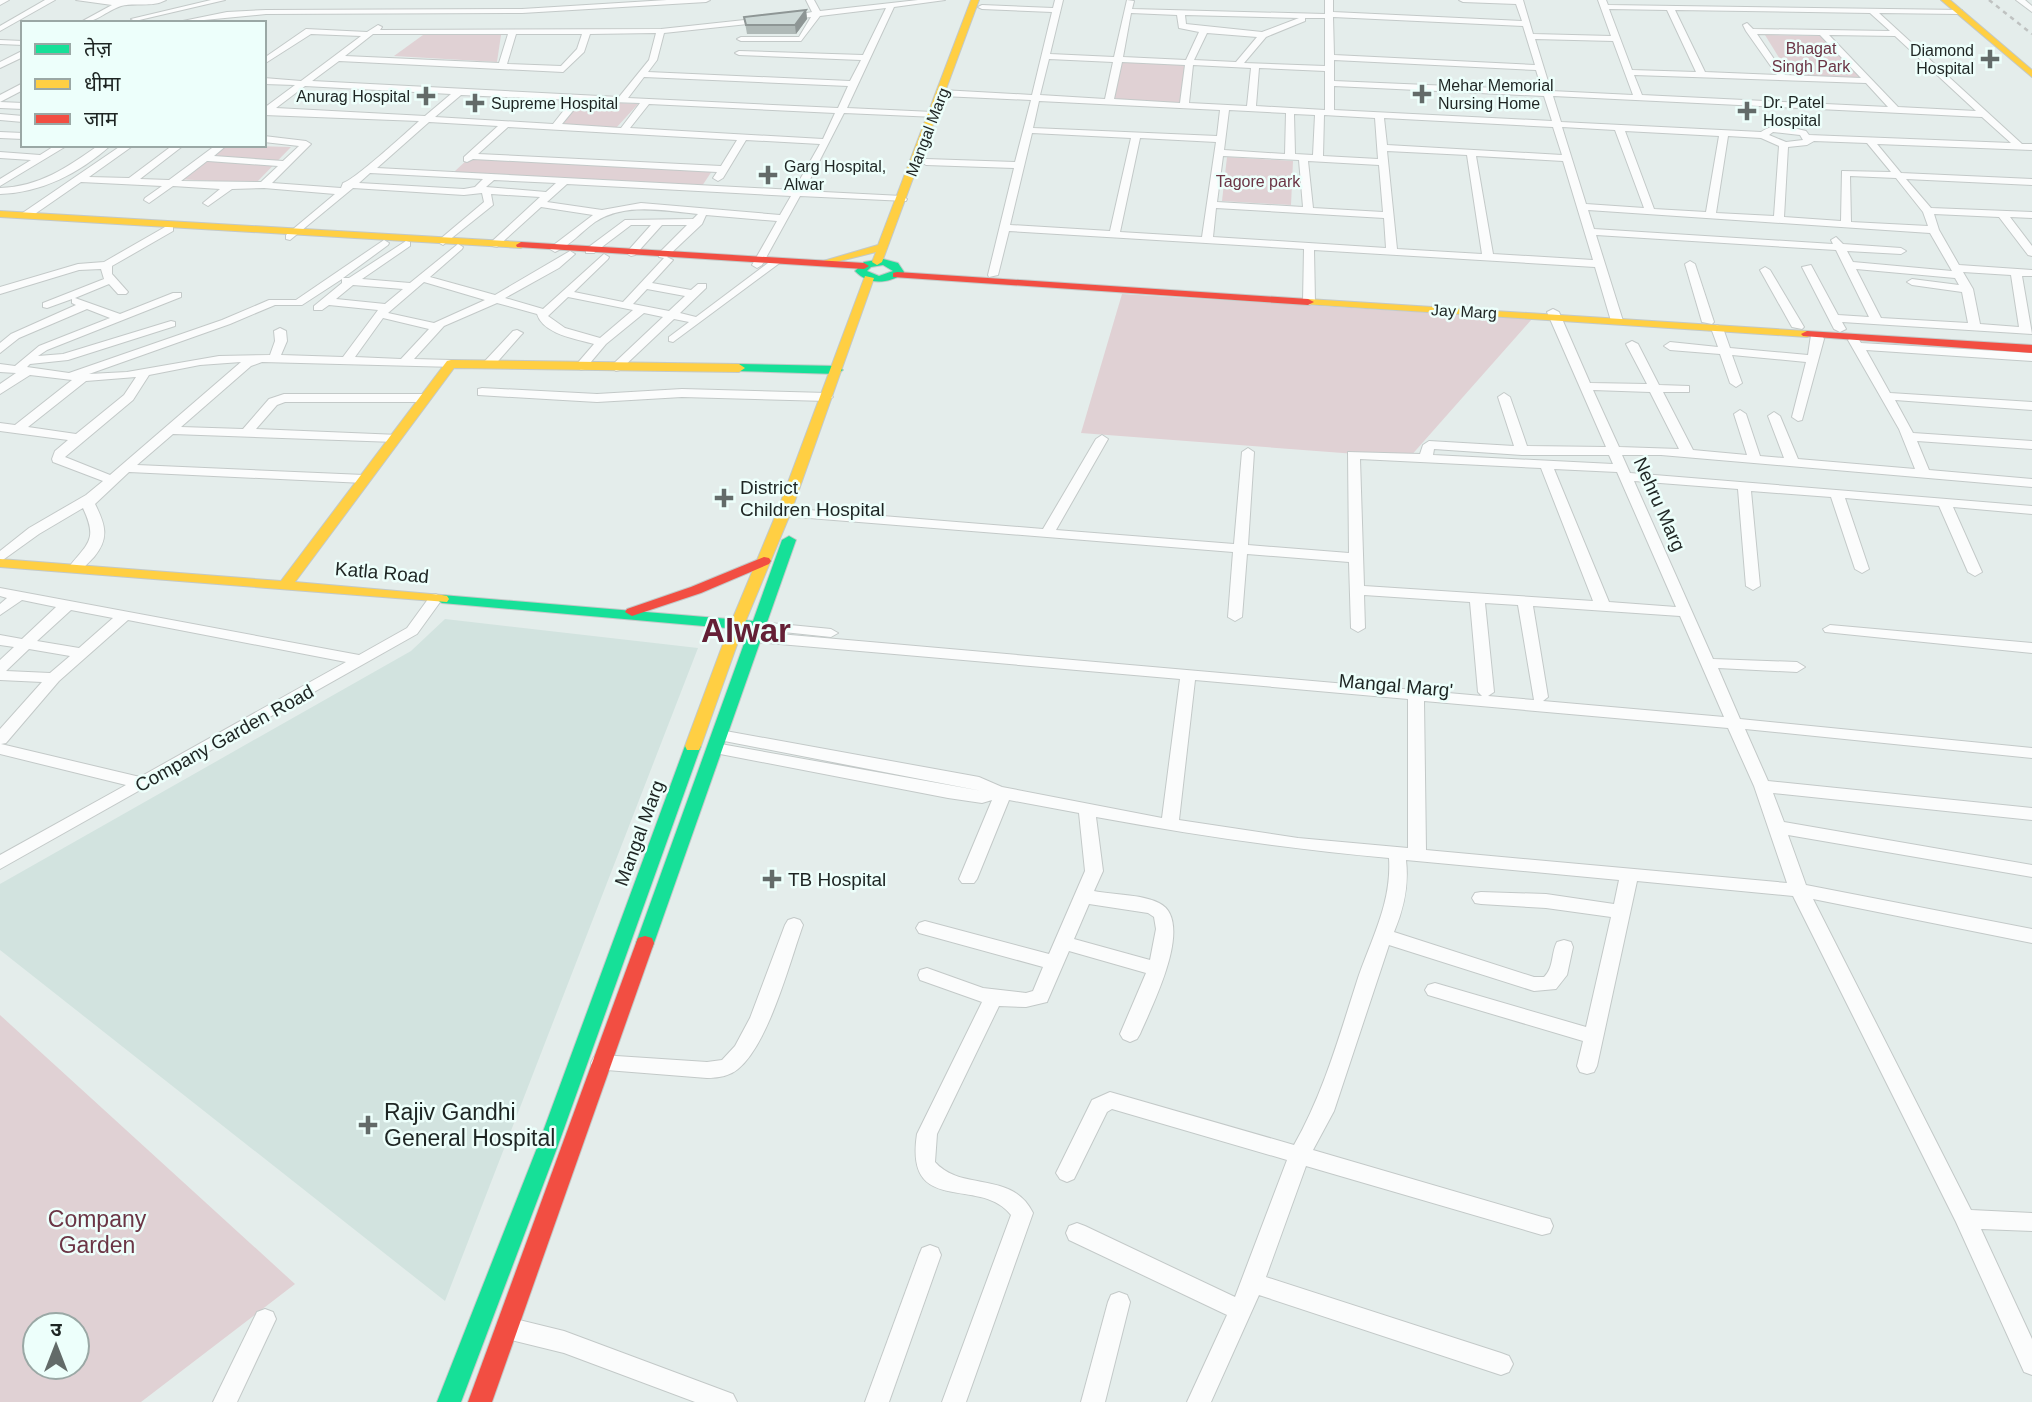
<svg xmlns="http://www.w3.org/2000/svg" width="2032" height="1402" viewBox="0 0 2032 1402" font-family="Helvetica,'Noto Sans Devanagari',sans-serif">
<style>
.built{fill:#d2e3df}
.green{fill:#e0d1d4;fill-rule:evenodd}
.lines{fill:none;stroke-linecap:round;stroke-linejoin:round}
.street-casing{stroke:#c3c9c8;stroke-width:2}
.fast-casing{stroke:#c3c9c8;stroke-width:2}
.slow-casing{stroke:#c3c9c8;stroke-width:2}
.jam-casing{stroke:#c3c9c8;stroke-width:2}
.street{fill:#fbfcfc;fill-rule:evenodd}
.fast{fill:#16e098;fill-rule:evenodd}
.slow{fill:#ffcf43;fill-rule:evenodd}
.jam{fill:#f24e42;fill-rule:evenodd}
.rail{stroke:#bfc2c1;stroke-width:2.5;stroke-dasharray:4.5 4.5;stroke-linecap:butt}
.wall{fill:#afb9b7}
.shaded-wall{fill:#8e9695}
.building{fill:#cbd7d5;stroke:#8e9695;stroke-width:2}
.poi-dot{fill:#636b69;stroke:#edfffb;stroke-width:2.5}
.labels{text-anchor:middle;stroke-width:5;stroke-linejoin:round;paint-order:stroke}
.far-park-label{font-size:16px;fill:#6b3545;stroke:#edfffb}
.far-poi-label{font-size:16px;fill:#1e2523;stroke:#edfffb;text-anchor:start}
.far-street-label{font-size:16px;fill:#1e2523;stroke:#edfffb}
.poi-label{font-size:19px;fill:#1e2523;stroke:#edfffb;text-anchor:start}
.street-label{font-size:19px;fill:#1e2523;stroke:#edfffb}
.near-poi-label{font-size:23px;fill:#1e2523;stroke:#edfffb;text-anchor:start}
.near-park-label{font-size:23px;fill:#6b3545;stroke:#edfffb}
.town-label{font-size:33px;font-weight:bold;fill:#642036;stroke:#edfffb}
</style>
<rect width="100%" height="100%" fill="#e4edeb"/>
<polygon class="built" points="445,619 698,648 445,1301 0,950 0,884 411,651"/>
<g class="green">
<polygon points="423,35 501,35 497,62 394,56"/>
<polygon points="1765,35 1822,36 1864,80 1791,77"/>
<polygon points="1121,61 1186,64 1180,105 1114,100"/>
<polygon points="582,101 638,104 616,128 559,125"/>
<polygon points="218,145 291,147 256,183 174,179"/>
<polygon points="470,157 712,171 702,186 454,172"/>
<polygon points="1227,157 1293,161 1291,205 1222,201"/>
<polygon points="1122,294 1532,319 1409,458 1081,433"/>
<path d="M0,1015L295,1284L141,1402H0ZM35,1325H77V1367H35Z"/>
</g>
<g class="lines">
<g class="street-casing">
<g id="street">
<polygon points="0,0 9,0 0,5"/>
<polygon points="45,0 55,0 0,31 0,26"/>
<path d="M76,0H166C151,8 135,2 121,6C106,11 96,23 79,23L112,5Z"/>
<polygon points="211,0 225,0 135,21 131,19"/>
<polygon points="667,0 710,0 706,2 522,13 266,14 173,23 227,12 266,10 522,9"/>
<path d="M806,0H814L820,11L918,0H945L894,7L847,108L933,112L938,115L936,117L844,113L804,191L902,196L907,199L906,201L800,196L762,265L757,268L752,265L777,221L706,215L702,224L667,257L673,260L652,283L691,290L698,284H706V288L680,313L696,317L772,260L781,262L673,342L669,341V337L689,322L674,319L620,370L616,371L610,367L663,317L644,313L606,344L585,369L581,370L575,366L594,344C576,339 543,334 537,314L497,303L444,326L414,359L451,360L455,361V367L262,362L251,366L181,427L243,429L269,399L284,394H425L431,398L425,402H285L277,405L256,429L399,435L401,438L395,442L173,434L137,465L364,475L371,479L364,483L129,472L95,504C105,524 110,538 94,557C88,563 84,569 76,571L69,567C88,543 98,540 83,508L39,534L0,562V551L29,528L86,495L103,481L53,462L52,459L55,451L68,440L0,431V423L15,425L72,380L30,375L0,394V384L16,373L0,372V364L15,366L39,346L110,318L87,309L19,338L0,353V343L11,334L76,305L72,303V299L47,308L43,307V303L104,279L101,269L79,270L0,294V287L78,264L104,262L165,227H173V231L112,266V274L128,292L126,294H118L109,284L75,298L120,314L173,293H181V297L47,350L38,356L63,354L171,321L175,322V326L68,360L30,364L27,367L69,373L222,320L269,300H296L384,240L389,243L388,245L343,278H349L406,241L410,242V246L362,279L410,283L458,244L463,247L462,249L430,277L495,295L570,251L575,254L559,268L505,298L543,309L604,254L609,257L608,259L574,292L623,302L664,258L659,257V253L687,225H662L635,255L631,256L626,253L651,225H631L594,253H586V249L625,220L693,219L698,214C664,211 626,202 595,222C582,231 570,246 555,252L550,249L551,247L593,215L541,207L497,247L488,245L540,197L491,194L493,205L443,245L438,242L439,240L484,202L482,193L464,195L353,188L290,240L286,239V235L335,194L264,188L232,189L208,206L203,203L220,189L173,186L149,203L144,200L145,198L162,186L81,182L29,218H21V214L122,145H134L89,177L129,178L173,145H184L140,179L169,180L216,145H227L214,156L283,161L299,146L264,142V136L306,141L311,144L272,183L341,188L343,183C353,181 406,133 419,121L264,115V108L295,85L264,84V78L301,81L361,36L311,34L264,64V58L306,29L367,32L378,25L382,27L380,30L661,29L763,18L766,22L664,33L657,60L648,72L850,81L861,60L739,55L735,53L739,51L863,55L886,8L820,16L801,41H741L737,39L741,37H799L811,17L785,20L781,18L812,12ZM656,33L649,60L619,97L312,81L339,61L563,72L584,52L590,34ZM373,34H508L499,63L345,56ZM516,34H582L577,49L561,66L507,64ZM644,77L848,86L838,108L628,98ZM305,86L451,94L425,116L276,108ZM461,95L572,100L553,124L435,117ZM581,101L640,103L621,128L562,124ZM649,104L835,113L823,139L630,128ZM429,122L498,126L464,157V161L467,162L473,159L717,172L713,178L718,181L723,178L746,140L820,144L794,190L377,168ZM508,127L737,140L721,166L478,154ZM207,161H208L278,166L261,182L181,181ZM370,173L483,179L475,187L464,189L359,183ZM494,180L556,183L546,192L486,187ZM567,184L791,196L780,215L641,203L602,210L547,202ZM342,279V283L314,306V310H322L329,305L378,310L343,357L281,355L287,341L286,331L280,328L274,331L275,341L270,355L219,356L127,372L89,374L230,324L275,305H302ZM424,282L485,300L434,323L388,313ZM353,285L403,289L385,304L336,299ZM647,289L685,296L669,311L633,304ZM568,297L633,310L600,338L565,328L548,316ZM383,318L429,329L401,359L355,357ZM241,362L110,475L65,457L133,400L149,375L200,365ZM136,377L124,395L76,434L28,427L86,381Z"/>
<path d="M1055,0H1063L1050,54L1114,57L1127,0L1134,1L1132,9L1325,14V0H1333V12L1522,21L1516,4L1463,2L1459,0H1523L1533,34L1611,36L1598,0H1606L1608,5L1962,10L1959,14L1879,13L2022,144H2032V150L1877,144L1901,173L2032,179V185L1906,179L1931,208L2032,212V218L2010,217L2032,246V256L2028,255L1999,217L1934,214L1939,230L1959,265L2032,270V276H2022L2032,334L1842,322L1846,329L1840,332L1834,329L1802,267L1811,265L1838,315L1869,317L1836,250L1596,235L1623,321L1621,323L1611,321L1595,267L1314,250L1315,302L1309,305L1303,302L1304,249L1009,231L998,275L989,277L988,275L1014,168L926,165L921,162L926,159L1015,162L1031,100L942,96L938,93L942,90L1032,95L1052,12L982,9L978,7L982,5L1053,8ZM1609,9L1667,10L1696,72L1632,70ZM1675,10L1870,13L1890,31L1753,29L1747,23L1743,25L1746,31L1777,75L1705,72ZM1131,13L1177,15L1179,28L1199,32L1186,60L1123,57ZM1185,15L1299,18L1262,32L1186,24ZM1333,17L1523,26L1535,65L1334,55ZM1305,18H1325V66L1244,63L1266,37L1305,21ZM1207,33L1257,37L1236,62L1194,60ZM1757,34L1820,35L1861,78L1785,75ZM1829,35L1895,36L1976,111L1898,107ZM1535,39L1613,41L1633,95L1551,91ZM1049,59L1113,62L1105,99L1040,95ZM1334,60L1536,70L1542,90L1334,81ZM1122,62L1185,65L1180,103L1114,99ZM1193,65L1251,68L1247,106L1189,103ZM1259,68L1325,71V110L1256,106ZM1634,75L1866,83L1888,107L1642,95ZM1334,86L1544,96L1552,121L1334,110ZM1553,96L1982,117L2011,143L1809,135L1806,131C1791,127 1775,122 1761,132L1561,122ZM1039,101L1220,110L1217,136L1033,128ZM1229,110L1286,113L1285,154L1224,150ZM1294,114L1315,115L1313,155L1295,154ZM1324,115L1375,118L1378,159L1323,156ZM1384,118L1553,127L1562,155L1387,145ZM1562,127L1615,130L1644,208L1586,204ZM1625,131L1719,136L1706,212L1654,209ZM1773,132L1800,135L1803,140L1786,142L1769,135ZM1032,133L1131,138L1110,231L1010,225ZM1728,136L1761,138L1779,146L1774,216L1716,213ZM1140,138L1216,142L1202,237L1120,232ZM1814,141L1867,143L1891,172L1842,171L1841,221L1784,217L1788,147L1807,145ZM1387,151L1467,155L1482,254L1397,249ZM1223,156L1299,160L1303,207L1217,202ZM1476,156L1563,161L1593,260L1493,254ZM1308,161L1379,165L1383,212L1313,208ZM1850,176L1896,178L1923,212L1928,226L1851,222ZM1216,208L1384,218L1386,248L1213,237ZM1588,210L1930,233L1952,271L1853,262L1847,251L1901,254L1906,251L1901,248L1843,244L1836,237L1831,240L1833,244L1594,229ZM1856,269L1955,278L1959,285L1912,279L1907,282L1912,285L1962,292L1968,323L1881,318ZM1963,272L2011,275L2019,327L1980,324L1973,289Z"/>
<polygon points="2016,0 2025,0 2032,6 2032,12"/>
<polygon points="0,40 23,41 23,45 0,44"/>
<polygon points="20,52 23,52 23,57 0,68 0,62"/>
<polygon points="23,83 23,90 0,102 0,95"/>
<polygon points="0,102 23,103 23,109 0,108"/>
<polygon points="0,114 23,116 23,122 0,120"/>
<polygon points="0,132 23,133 23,139 0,138"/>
<polygon points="56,145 68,145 0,186 0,179 31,160 0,158 0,152 40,155"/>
<path d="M99,145H111C80,173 41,193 0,194V188C39,187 68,167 99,145Z"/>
<polygon points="1690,261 1695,264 1714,322 1712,324 1702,322 1685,264"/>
<polygon points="1765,267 1770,270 1804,327 1802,329 1792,327 1760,270"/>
<path d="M1553,309L1559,312L1590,383L1647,384L1626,344L1632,341L1638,344L1659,385L1689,386V392H1663L1693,450L1747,455L1734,414L1740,410L1746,414L1760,456L1784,458L1768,416L1774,412L1780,416L1798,459L1915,469L1899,429L1848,340L1850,338H1858L1861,343L2032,353V361L1866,350L1890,393L2032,402V410L1895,400L1913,433L2032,441V449L1917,441L1929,470L2032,479V487L1661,455H1622L1630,473L2032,506V514L1953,507L1982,572L1975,576L1968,572L1939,506L1845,498L1869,569L1862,573L1855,569L1831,497L1751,491L1760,586L1753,590L1746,586L1738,489L1634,481L1713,659L1797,662L1805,667L1797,672L1718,668L1740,719L2032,748V758L1745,729L1768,781L2032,808V820L1773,793L1784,822L2032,865V877L1788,835L1806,885L2032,929V943L1813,899L1971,1210L2032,1213V1231L1981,1229L2032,1339V1375L2024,1372L1956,1222L1793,896L1637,881L1597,1066L1594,1072L1587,1074L1580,1072L1577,1066L1583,1041L1428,995L1425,990L1428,985L1435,983L1586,1027L1611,917L1546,908L1481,904L1475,903L1472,898L1475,893L1481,892L1546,894L1614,904L1619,880L1406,860C1409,886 1404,908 1394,932L1534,977H1544C1554,968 1551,953 1557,942L1564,940L1571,942L1573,947L1567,975L1556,989L1534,991L1389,945L1334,1111L1313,1150L1542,1217L1550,1219L1553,1226L1550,1233L1542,1235L1306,1166L1266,1277L1501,1353L1509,1356L1513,1364L1509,1372L1501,1375L1259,1295L1211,1402H1187L1227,1315L1069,1240L1066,1233L1069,1226L1077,1223L1085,1226L1235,1297L1287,1160L1112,1109L1107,1112L1074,1179L1067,1182L1060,1179L1056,1173L1092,1100L1110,1092L1294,1145C1323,1094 1339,1037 1357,981C1371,939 1392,903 1389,858C1290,849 1193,835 1096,817L1103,871L1094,891C1114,895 1141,894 1159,903C1196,921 1151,1008 1140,1034L1137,1039L1130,1042L1123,1039L1120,1034L1146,973L1069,951L1047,1002L1026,1007L999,1006L937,1134L935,1162C961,1192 1012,1170 1033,1213L966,1402H942L1011,1215C981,1175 904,1218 917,1134L982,1002L920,980L918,975L920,970L927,968L983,988L1026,993L1033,991L1043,967L919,933L916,928L919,923L925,921L1049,954L1085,871L1079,813L1009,800L977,879L974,883H962L959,879L992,800L982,803L948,798L715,753L707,748L715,743L982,791L714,739L712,735L714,731L720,730L979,777L1002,787L1162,818L1180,679L756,642L748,637L756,632L1482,696L1478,692L1470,602L1364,595L1365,628L1358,632L1351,628L1349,562L1247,554L1242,617L1235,621L1228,617L1233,552L784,516L777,512L784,508L1043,529L1096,439L1102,435L1108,439L1056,530L1234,544L1242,452L1248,448L1254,452L1248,545L1349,553L1348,452L1420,454L1423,445L1429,441L1514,446L1498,397L1504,393L1510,397L1527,446L1606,447L1547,312ZM1593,390L1650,392L1679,449L1619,447ZM1434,449L1522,455H1609L1613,464L1433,455ZM1360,459L1541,468L1593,601L1364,586ZM1554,469L1617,472L1676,607L1609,602ZM1485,603L1518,605L1534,700L1488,696L1494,692ZM1533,606L1680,616L1724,717L1543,701L1548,697ZM1195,680L1408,699V848L1298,838L1179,820ZM1424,701L1728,728L1754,786L1787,883L1426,850ZM1089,904L1148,913L1154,917L1156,929L1150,960L1074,939Z"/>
<polygon points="1717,325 1723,328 1730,348 1808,355 1811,335 1821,333 1824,339 1802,420 1798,421 1792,417 1806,362 1732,355 1742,383 1736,387 1730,383 1720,354 1670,350 1664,346 1670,342 1718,347 1711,328"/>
<polygon points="517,330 523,333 521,335 492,368 484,368 484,362 513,331"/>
<polygon points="482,388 597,394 682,389 827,393 833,397 827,401 682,397 597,402 478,395 478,389"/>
<path d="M0,588L359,655L407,628L431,595L436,594L443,598L417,634L0,869V855L126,785L0,754V729L42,682L0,680V660L14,647L0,645V635L22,639L56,607L22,600L0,615V604L7,598L0,596ZM71,610L113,618L79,648L37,641ZM128,620L346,662L140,777L1,744L6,743L59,681ZM29,649L70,656L50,673L6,671Z"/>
<polygon points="760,622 831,629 838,633 831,637 755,629 753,626 755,623"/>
<polygon points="1830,625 2032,643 2032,653 1825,632 1823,629"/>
<path d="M794,918L800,920L803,925C789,964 769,1043 738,1069C730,1076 717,1078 707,1078L594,1069L591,1063L594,1057L601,1055L707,1062L722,1060L735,1046L750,1018L785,925L788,920Z"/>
<polygon points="930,1245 938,1248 941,1255 889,1402 865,1402 919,1255 922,1248"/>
<polygon points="1119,1292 1127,1295 1130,1302 1105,1402 1081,1402 1108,1302 1111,1295"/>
<polygon points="265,1309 273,1312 276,1319 237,1402 213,1402 257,1312"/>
<polygon points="507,1317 564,1331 733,1394 737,1402 695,1402 564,1353 507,1339 499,1335 496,1328 499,1321"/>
</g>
</g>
<g class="fast-casing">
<g id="fast">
<path d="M883,259L898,263L904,272L903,274C887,284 868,285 855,271L864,262ZM883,265L893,271L879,276L867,271L871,267Z"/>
<polygon points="739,364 837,366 843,370 837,374 735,371 735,365"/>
<polygon points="789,536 796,540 654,943 652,948 645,950 638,948 636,943 749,630 442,603 435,599 442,595 753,621 782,540"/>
<polygon points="693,741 701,746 557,1148 461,1402 437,1402 537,1148 685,746"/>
</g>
</g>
<g class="slow-casing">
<g id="slow">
<polygon points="971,0 979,0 882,262 877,265 872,262 876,252 820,266 820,262 878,245"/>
<polygon points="1941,0 1950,0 2032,70 2032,77"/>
<polygon points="0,211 521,242 526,245 521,248 0,217"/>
<polygon points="865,276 874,278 791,512 744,625 701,746 699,750 687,750 685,746 730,625 777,512"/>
<polygon points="1308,299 1807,331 1813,334 1807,337 1304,304 1302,302"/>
<polygon points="451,360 739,364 745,368 739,372 454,368 295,582 442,595 447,596 449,599 447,602 0,567 0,559 281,581 447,361"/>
</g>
</g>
<g class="jam-casing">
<g id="jam">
<polygon points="521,242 864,263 869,266 864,269 517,247 516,245"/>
<polygon points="897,272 1308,299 1314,302 1308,305 893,277 893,273"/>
<polygon points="1807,331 2032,345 2032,353 1803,336 1801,334"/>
<polygon points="764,557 769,558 771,561 769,564 701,593 632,616 625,612 627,609 691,587"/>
<polygon points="645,936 652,938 654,943 492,1402 468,1402 636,943 638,938"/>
</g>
</g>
<use href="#street" class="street"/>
<use href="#fast" class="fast"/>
<use href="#slow" class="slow"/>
<use href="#jam" class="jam"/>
<polyline class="rail" points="1989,0 2032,34"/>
</g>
<polygon class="wall" points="806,10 807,19 796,34 747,34 744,17"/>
<polygon class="shaded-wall" points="806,10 807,19 796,34 795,25"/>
<polygon class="building" points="806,10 795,25 746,25 744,17"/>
<g class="poi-dot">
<path d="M1986.5 48.5h7v7h7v7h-7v7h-7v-7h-7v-7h7z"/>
<path d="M1418.5 83.5h7v7h7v7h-7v7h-7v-7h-7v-7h7z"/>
<path d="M422.5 85.5h7v7h7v7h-7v7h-7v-7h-7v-7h7z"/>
<path d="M471.5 92.5h7v7h7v7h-7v7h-7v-7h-7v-7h7z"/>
<path d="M1743.5 100.5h7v7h7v7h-7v7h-7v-7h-7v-7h7z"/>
<path d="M764.5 164.5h7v7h7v7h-7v7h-7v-7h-7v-7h7z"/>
<path d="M720.5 487.5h7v7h7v7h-7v7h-7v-7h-7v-7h7z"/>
<path d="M768.5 868.5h7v7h7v7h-7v7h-7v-7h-7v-7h7z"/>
<path d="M364.5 1114.5h7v7h7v7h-7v7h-7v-7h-7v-7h7z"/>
</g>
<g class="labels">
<g class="far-park-label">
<text x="1811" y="54">Bhagat<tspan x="1811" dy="18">Singh Park</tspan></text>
<text x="1258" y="187">Tagore park</text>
</g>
<g class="far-poi-label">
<text x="1974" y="56" text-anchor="end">Diamond<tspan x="1974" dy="18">Hospital</tspan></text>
<text x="1438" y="91">Mehar Memorial<tspan x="1438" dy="18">Nursing Home</tspan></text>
<text x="410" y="102" text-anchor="end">Anurag Hospital</text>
<text x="1763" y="108">Dr. Patel<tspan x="1763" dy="18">Hospital</tspan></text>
<text x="491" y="109">Supreme Hospital</text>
<text x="784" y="172">Garg Hospital,<tspan x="784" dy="18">Alwar</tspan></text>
</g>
<g class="far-street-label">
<text transform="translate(927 132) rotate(-69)" y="6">Mangal Marg</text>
<text transform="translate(1464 311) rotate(3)" y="6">Jay Marg</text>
</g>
<g class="poi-label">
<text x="740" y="494">District<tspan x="740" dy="22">Children Hospital</tspan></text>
<text x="788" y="886">TB Hospital</text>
</g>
<g class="street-label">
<text transform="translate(1660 504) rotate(66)" y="7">Nehru Marg</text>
<text transform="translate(382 572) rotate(5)" y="7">Katla Road</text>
<text transform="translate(1396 685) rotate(5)" y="7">Mangal Marg'</text>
<text transform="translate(224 738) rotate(-29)" y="7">Company Garden Road</text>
<text transform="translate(639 833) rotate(-70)" y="7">Mangal Marg</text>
</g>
<g class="near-poi-label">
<text x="384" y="1120">Rajiv Gandhi<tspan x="384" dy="26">General Hospital</tspan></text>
</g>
<g class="near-park-label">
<text x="97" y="1227">Company<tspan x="97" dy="26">Garden</tspan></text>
</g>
<g class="town-label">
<text x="746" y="642">Alwar</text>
</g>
</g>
<rect x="21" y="21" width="245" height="126" fill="#edfffb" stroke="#9aa8a5" stroke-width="2"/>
<rect x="35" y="44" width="35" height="10" fill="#16e098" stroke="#9aa8a5" stroke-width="2"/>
<text x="84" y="56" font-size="21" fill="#1e2523">तेज़</text>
<rect x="35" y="79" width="35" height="10" fill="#ffcf43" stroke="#9aa8a5" stroke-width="2"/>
<text x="84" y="91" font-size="21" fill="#1e2523">धीमा</text>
<rect x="35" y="114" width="35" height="10" fill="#f24e42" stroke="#9aa8a5" stroke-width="2"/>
<text x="84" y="126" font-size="21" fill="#1e2523">जाम</text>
<g transform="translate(56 1346)"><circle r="33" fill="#edfffb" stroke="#9aa8a5" stroke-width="2"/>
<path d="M0-5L12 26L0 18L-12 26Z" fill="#636b69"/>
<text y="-10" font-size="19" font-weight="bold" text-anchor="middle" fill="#1e2523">उ</text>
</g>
</svg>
